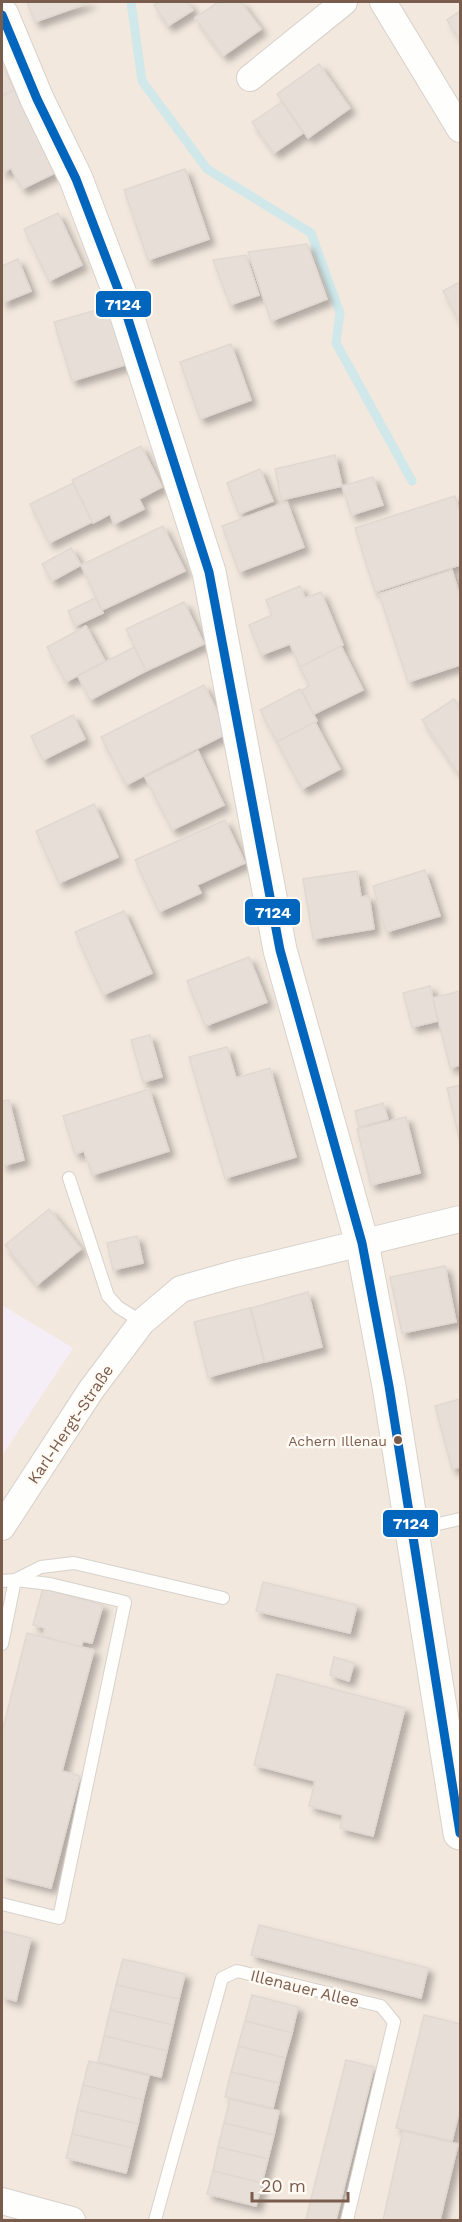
<svg xmlns="http://www.w3.org/2000/svg" width="462" height="2222" viewBox="0 0 462 2222" font-family="'Work Sans',sans-serif">
<style>
.residential{fill:#f2e8de}
.education{fill:#f6eef6}
.lines{fill:none;stroke-linecap:round;stroke-linejoin:round}
.stream{stroke:#d0e8ea;stroke-width:9}
.building{fill:#e6ded7;stroke:#e2d8d2;stroke-width:1.5;filter:url(#shadow)}
.lane-casing{stroke:#d7d1cb;stroke-width:14}
.street-casing{stroke:#d7d1cb;stroke-width:28}
.secondary-casing{stroke:#d9d2cb;stroke-width:35}
.lane{stroke:#fefefd;stroke-width:12}
.street{stroke:#fefefd;stroke-width:26}
.secondary{stroke:#fefefd;stroke-width:33}
.bus-1-casing{stroke:#fffaf3;stroke-width:14}
.bus-1{stroke:#0065bd;stroke-width:9}
.bus-dot{fill:#7a5c4d;stroke:#fffaf3;stroke-width:2}
.labels{text-anchor:middle;stroke-width:5;stroke-linejoin:round;paint-order:stroke}
.bus-label{font-size:14px;fill:#7a5c4d;stroke:#fffaf3;text-anchor:end}
.street-label{font-size:16px;fill:#7a5c4d;stroke:#fffaf3}
.line-badge{stroke:#fffaf3;stroke-width:2}
.badge-label{font-size:16px;text-anchor:middle;font-weight:bold;fill:#fff}
</style>
<defs>
<filter id="shadow"><feDropShadow dx="5.5" dy="5.5" stdDeviation="3" flood-color="#0004"/></filter>
</defs>
<rect width="100%" height="100%" fill="#f9f5f0"/>
<rect class="residential" x="2" y="2" width="458" height="2218"/>
<polygon class="education" points="2,1305 73,1348 2,1456"/>
<g class="lines">
<polyline class="stream" points="131,2 142,81 207,169 311,233 340,313 336,343 412,481"/>
</g>
<g class="building">
<polygon points="27,2 91,2 35,22"/>
<polygon points="159,2 187,2 193,10 168,26 154,5"/>
<polygon points="218,2 241,2 261,29 223,56 195,18"/>
<polygon points="460,11 460,40 447,20"/>
<polygon points="2,64 14,90 2,96"/>
<polygon points="319,64 350,108 308,138 277,94"/>
<polygon points="14,90 55,173 22,189 11,168 2,173 2,96"/>
<polygon points="282,102 303,133 274,153 252,122"/>
<polygon points="185,169 209,239 148,260 124,190"/>
<polygon points="58,213 82,265 49,281 24,229"/>
<polygon points="307,244 327,299 271,321 248,252"/>
<polygon points="246,255 259,295 230,305 213,260"/>
<polygon points="18,259 31,291 2,303 2,266"/>
<polygon points="460,282 460,323 443,291"/>
<polygon points="111,306 128,364 72,381 54,322"/>
<polygon points="231,344 251,400 200,419 180,362"/>
<polygon points="141,446 162,487 139,499 144,509 114,524 110,514 93,523 72,480"/>
<polygon points="335,455 342,486 281,500 275,469"/>
<polygon points="260,469 273,501 239,514 227,483"/>
<polygon points="373,477 383,505 351,515 342,486"/>
<polygon points="73,483 92,522 49,543 30,504"/>
<polygon points="455,496 460,514 460,565 375,592 355,528"/>
<polygon points="287,502 304,547 239,572 222,526"/>
<polygon points="163,526 185,571 102,610 81,565"/>
<polygon points="71,548 81,565 52,581 42,564"/>
<polygon points="452,570 460,597 460,665 408,682 379,594"/>
<polygon points="300,586 305,598 321,592 343,645 300,668 290,644 261,655 249,625 272,615 266,600"/>
<polygon points="95,598 103,613 75,626 68,611"/>
<polygon points="184,602 204,644 146,671 126,629"/>
<polygon points="86,626 105,661 66,682 47,647"/>
<polygon points="341,646 363,690 314,714 302,690 309,686 300,667"/>
<polygon points="134,647 146,671 90,700 78,676"/>
<polygon points="204,685 228,733 126,785 101,737"/>
<polygon points="300,689 317,721 277,742 260,710"/>
<polygon points="454,699 460,709 460,771 458,773 422,720"/>
<polygon points="73,715 85,739 43,760 31,736"/>
<polygon points="315,722 340,769 302,789 277,742"/>
<polygon points="198,751 224,805 172,830 145,777"/>
<polygon points="94,804 118,857 59,883 36,831"/>
<polygon points="225,820 245,863 197,885 201,893 159,912 135,860"/>
<polygon points="425,870 440,916 386,932 373,886"/>
<polygon points="357,871 361,897 369,896 374,929 313,939 303,879"/>
<polygon points="124,911 152,973 103,995 75,932"/>
<polygon points="249,957 267,1002 205,1026 187,981"/>
<polygon points="430,986 438,1021 412,1027 403,993"/>
<polygon points="460,991 460,1065 450,1068 433,998"/>
<polygon points="150,1035 162,1077 143,1082 131,1040"/>
<polygon points="227,1047 236,1078 270,1068 296,1157 225,1178 189,1057"/>
<polygon points="460,1085 460,1141 447,1088"/>
<polygon points="149,1089 169,1151 92,1175 84,1151 75,1154 63,1116"/>
<polygon points="9,1100 24,1160 2,1166 2,1101"/>
<polygon points="383,1103 388,1119 359,1127 355,1111"/>
<polygon points="406,1117 420,1173 371,1185 357,1129"/>
<polygon points="49,1209 81,1249 37,1285 5,1245"/>
<polygon points="137,1236 143,1263 113,1270 107,1243"/>
<polygon points="445,1266 456,1322 402,1333 390,1277"/>
<polygon points="308,1292 322,1347 265,1362 251,1308"/>
<polygon points="250,1308 264,1362 208,1377 194,1322"/>
<polygon points="460,1399 460,1467 452,1469 435,1406"/>
<polygon points="263,1582 357,1605 350,1633 256,1611"/>
<polygon points="43,1588 103,1605 92,1643 83,1641 81,1647 43,1636 45,1628 33,1625"/>
<polygon points="27,1633 94,1650 62,1771 80,1776 51,1888 2,1876 2,1732"/>
<polygon points="334,1657 354,1663 349,1681 330,1675"/>
<polygon points="277,1674 405,1708 373,1836 340,1828 343,1815 309,1806 315,1781 254,1765"/>
<polygon points="259,1925 428,1968 421,1998 251,1955"/>
<polygon points="2,1931 31,1938 16,2001 2,1997"/>
<polygon points="123,1959 185,1974 179,1999 116,1985"/>
<polygon points="116,1985 179,1999 173,2025 110,2010"/>
<polygon points="252,1995 298,2007 292,2033 245,2021"/>
<polygon points="110,2010 173,2025 167,2051 104,2036"/>
<polygon points="424,2015 460,2024 460,2108 452,2141 396,2128"/>
<polygon points="245,2021 292,2033 285,2058 238,2046"/>
<polygon points="104,2036 167,2051 161,2077 98,2062"/>
<polygon points="238,2046 285,2058 279,2083 231,2072"/>
<polygon points="346,2060 374,2067 336,2220 311,2220 306,2219"/>
<polygon points="89,2061 149,2076 143,2100 83,2085"/>
<polygon points="231,2072 279,2083 273,2108 225,2097"/>
<polygon points="83,2085 143,2100 138,2124 77,2110"/>
<polygon points="230,2099 279,2111 274,2135 224,2123"/>
<polygon points="77,2110 138,2124 132,2148 72,2134"/>
<polygon points="224,2123 274,2135 268,2159 218,2147"/>
<polygon points="403,2131 458,2144 440,2220 383,2220"/>
<polygon points="72,2134 132,2148 126,2173 66,2158"/>
<polygon points="218,2147 268,2159 262,2183 213,2171"/>
<polygon points="213,2171 262,2183 256,2206 207,2194"/>
</g>
<g class="lines">
<g class="lane-casing">
<g id="lane">
<polyline points="69,1178 108,1296 118,1307 142,1322"/>
<polyline points="412,1530 460,1519"/>
<polyline points="2,1581 15,1580 41,1567 74,1563 223,1598"/>
<polyline points="2,1644 15,1580 50,1584 125,1602 59,1918 2,1904"/>
<polyline points="155,2220 222,1978 237,1971 381,2006 394,2022 347,2220"/>
</g>
</g>
<g class="street-casing">
<g id="street">
<polyline points="383,2 460,129"/>
<polyline points="250,78 344,2"/>
<polyline points="2,1527 91,1390 142,1322 181,1289 234,1274 460,1219"/>
<polyline points="2,2201 72,2220"/>
</g>
</g>
<g class="secondary-casing">
<polyline id="secondary" points="2,15 37,99 76,179 121,297 209,572 280,950 362,1243 389,1386 460,1833"/>
</g>
<use href="#lane" class="lane"/>
<use href="#street" class="street"/>
<use href="#secondary" class="secondary"/>
<g class="bus-1-casing">
<polyline id="bus-1" points="2,15 37,99 76,179 121,297 209,572 280,950 362,1243 389,1386 460,1833"/>
</g>
<use href="#bus-1" class="bus-1"/>
</g>
<circle class="bus-dot" cx="398" cy="1440" r="5"/>
<g class="labels">
<g class="bus-label">
<text x="387" y="1446">Achern Illenau</text>
</g>
<g class="street-label">
<text transform="translate(70 1424) rotate(-56)" y="6">Karl-Hergt-Straße</text>
<text transform="translate(305 1988) rotate(14)" y="6">Illenauer Allee</text>
</g>
</g>
<g class="line-badge">
<rect x="95" y="290" width="57" height="28" rx="6" fill="#0065bd"/>
<rect x="244" y="898" width="57" height="28" rx="6" fill="#0065bd"/>
<rect x="382" y="1509" width="57" height="29" rx="6" fill="#0065bd"/>
</g>
<g class="badge-label">
<text x="123" y="310">7124</text>
<text x="273" y="918">7124</text>
<text x="411" y="1529">7124</text>
</g>
<rect width="462" height="2222" fill="none" stroke="#7a5c4d" stroke-width="6"/>
<path d="M252 2192v9h96v-9" fill="none" stroke="#7a5c4d" stroke-width="3"/>
<text x="261" y="2192" font-size="18" fill="#7a5c4d" stroke="#fffaf3" stroke-width="4.5" paint-order="stroke">20 m</text>
</svg>
